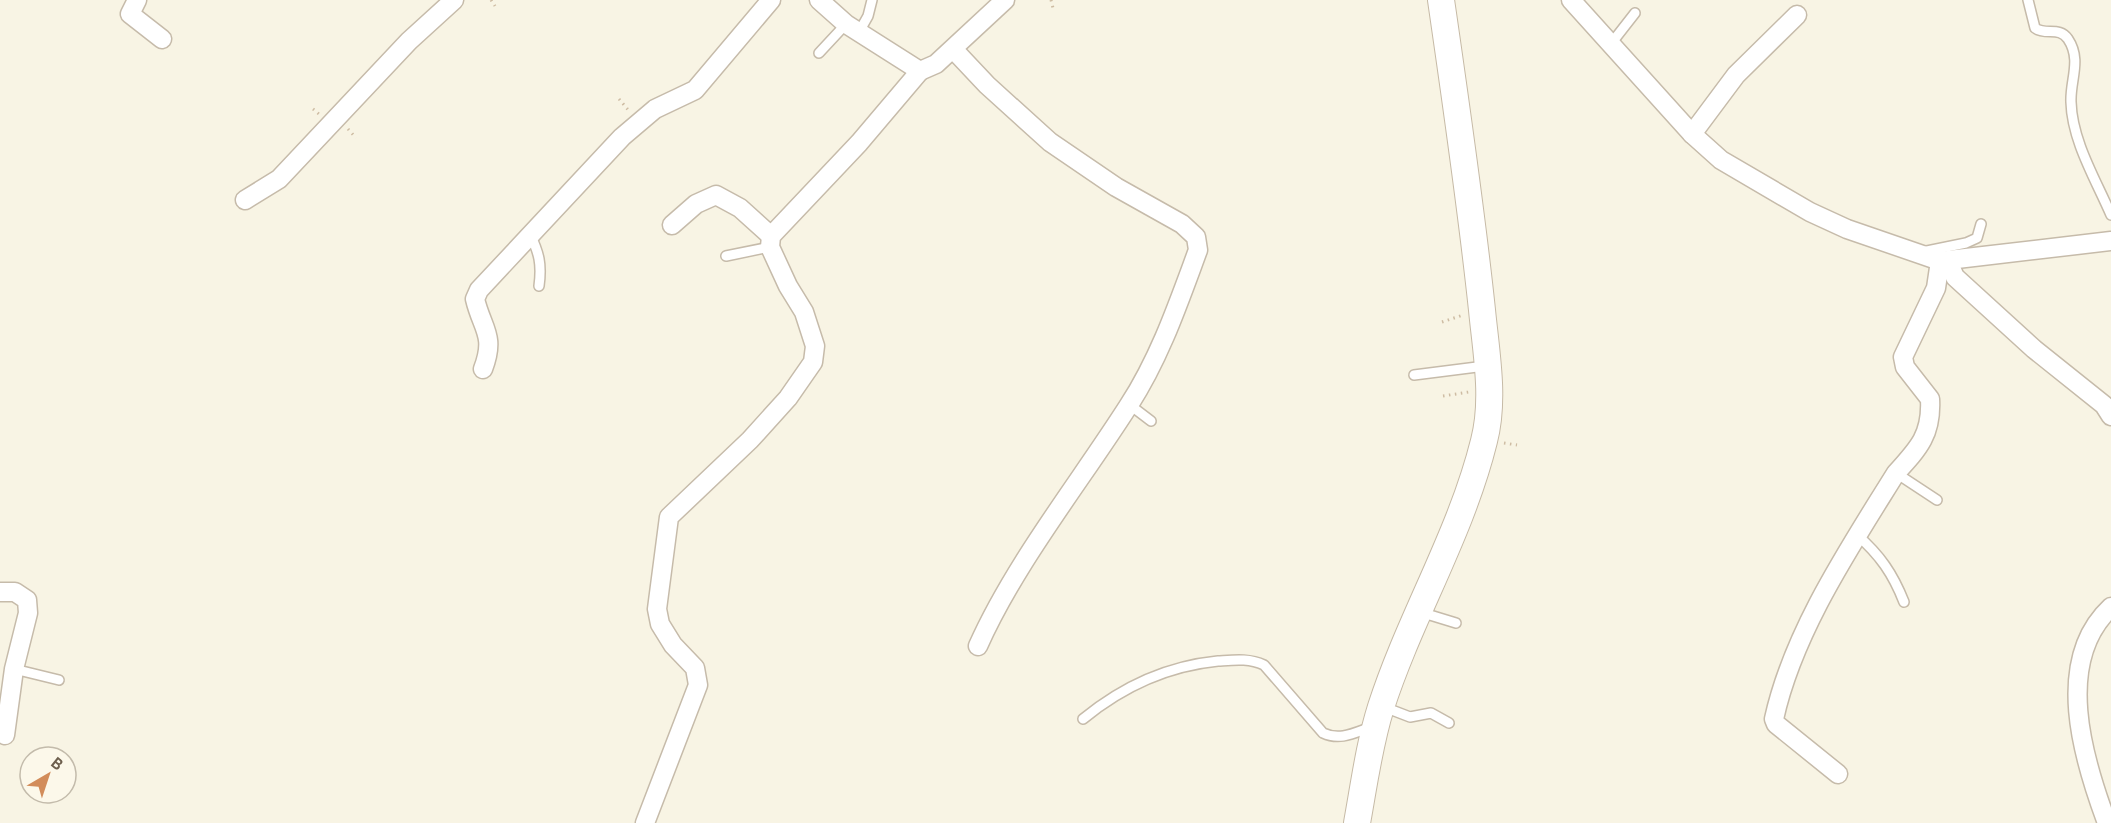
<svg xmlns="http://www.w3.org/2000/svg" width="2111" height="823" viewBox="0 0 2111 823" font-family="Cabin,sans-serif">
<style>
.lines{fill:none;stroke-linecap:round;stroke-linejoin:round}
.lane-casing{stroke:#c6bbaa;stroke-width:12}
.street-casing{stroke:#c6bbaa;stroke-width:21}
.secondary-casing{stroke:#c6baa6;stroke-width:28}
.path{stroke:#cebca3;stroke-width:3;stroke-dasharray:1.5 4.5;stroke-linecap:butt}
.lane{stroke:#fff;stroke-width:9}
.street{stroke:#fff;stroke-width:18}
.secondary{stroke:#fff;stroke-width:26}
</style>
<rect width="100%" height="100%" fill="#f8f4e4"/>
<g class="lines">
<g class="lane-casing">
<g id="lane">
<path d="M2028,0L2035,28C2046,36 2059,26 2068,39C2082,60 2070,80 2071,102C2072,141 2096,180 2111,215"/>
<polyline points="859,32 868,16 872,0"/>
<polyline points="1610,45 1635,13"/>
<polyline points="819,53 846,24"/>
<path d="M530,234C539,253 542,264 539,286"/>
<polyline points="1922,252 1966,243 1977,238 1981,224"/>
<polyline points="726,256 770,247"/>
<polyline points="1414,375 1485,366"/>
<polyline points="1130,405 1151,421"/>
<polyline points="1896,473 1937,500"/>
<path d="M1857,535C1880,555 1893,574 1904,602"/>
<polyline points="1420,612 1456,623"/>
<polyline points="14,669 59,680"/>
<polyline points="1384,707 1410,717 1431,713 1449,723"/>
<path d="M1083,719C1122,687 1167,666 1218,661C1234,660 1249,658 1264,665L1323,733C1340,741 1354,733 1371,727"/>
</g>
</g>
<g class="street-casing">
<g id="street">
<polyline points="137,0 130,14 162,39"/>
<polyline points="819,0 846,24 920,71 936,64 1005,0"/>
<polyline points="1571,0 1692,134 1721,160 1810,212 1847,229 1940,261 2111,241"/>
<path d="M954,50L987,85L1050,142L1116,187L1182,224L1196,237L1198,250C1178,304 1160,357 1129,405C1080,482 1015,563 978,646"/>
<polyline points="1692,134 1736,75 1797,15"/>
<polyline points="245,200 279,179 409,41 454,0"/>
<polyline points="672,225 696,204 716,195 740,208 771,236"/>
<polyline points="1948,261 1955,277 2034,349 2104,405 2111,416"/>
<path d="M483,369C496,335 482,329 475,299L479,290L622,137L655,109L695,90L771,0"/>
<polyline points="0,592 15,592 27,600 28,613 14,669 5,735"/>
<path d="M1838,774L1776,724L1774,719C1793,632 1850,547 1896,473C1919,448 1932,434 1930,399L1905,367L1903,357L1936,288L1940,261"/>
<polyline points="645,823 698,685 695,668 673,645 660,624 657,609 669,517 750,440 788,398 813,362 815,346 804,312 788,286 770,247 771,236 859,143 920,71"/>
<path d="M2107,823C2083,759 2053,661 2111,607"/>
</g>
</g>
<g class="secondary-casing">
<path id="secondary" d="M1357,823C1364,785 1369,745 1381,707C1410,617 1461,534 1484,441C1495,399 1486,352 1482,310C1471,206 1456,103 1441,0"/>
</g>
<g class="path">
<polyline points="491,0 495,6"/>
<polyline points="1051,0 1053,8"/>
<polyline points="619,99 630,112"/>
<polyline points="313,109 319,114"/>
<polyline points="348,129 356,138"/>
<polyline points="1442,322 1463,315"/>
<polyline points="1443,396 1469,392"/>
<polyline points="1504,443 1517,445"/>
</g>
<use href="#lane" class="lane"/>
<use href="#street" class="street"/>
<use href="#secondary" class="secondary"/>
</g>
<g transform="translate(48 775) rotate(39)"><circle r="28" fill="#fcf8ea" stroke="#c3bbab" stroke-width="1.5"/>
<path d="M0-4.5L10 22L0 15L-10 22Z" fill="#d28c5a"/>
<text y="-9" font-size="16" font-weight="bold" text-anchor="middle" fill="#6d5f4d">B</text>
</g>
</svg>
